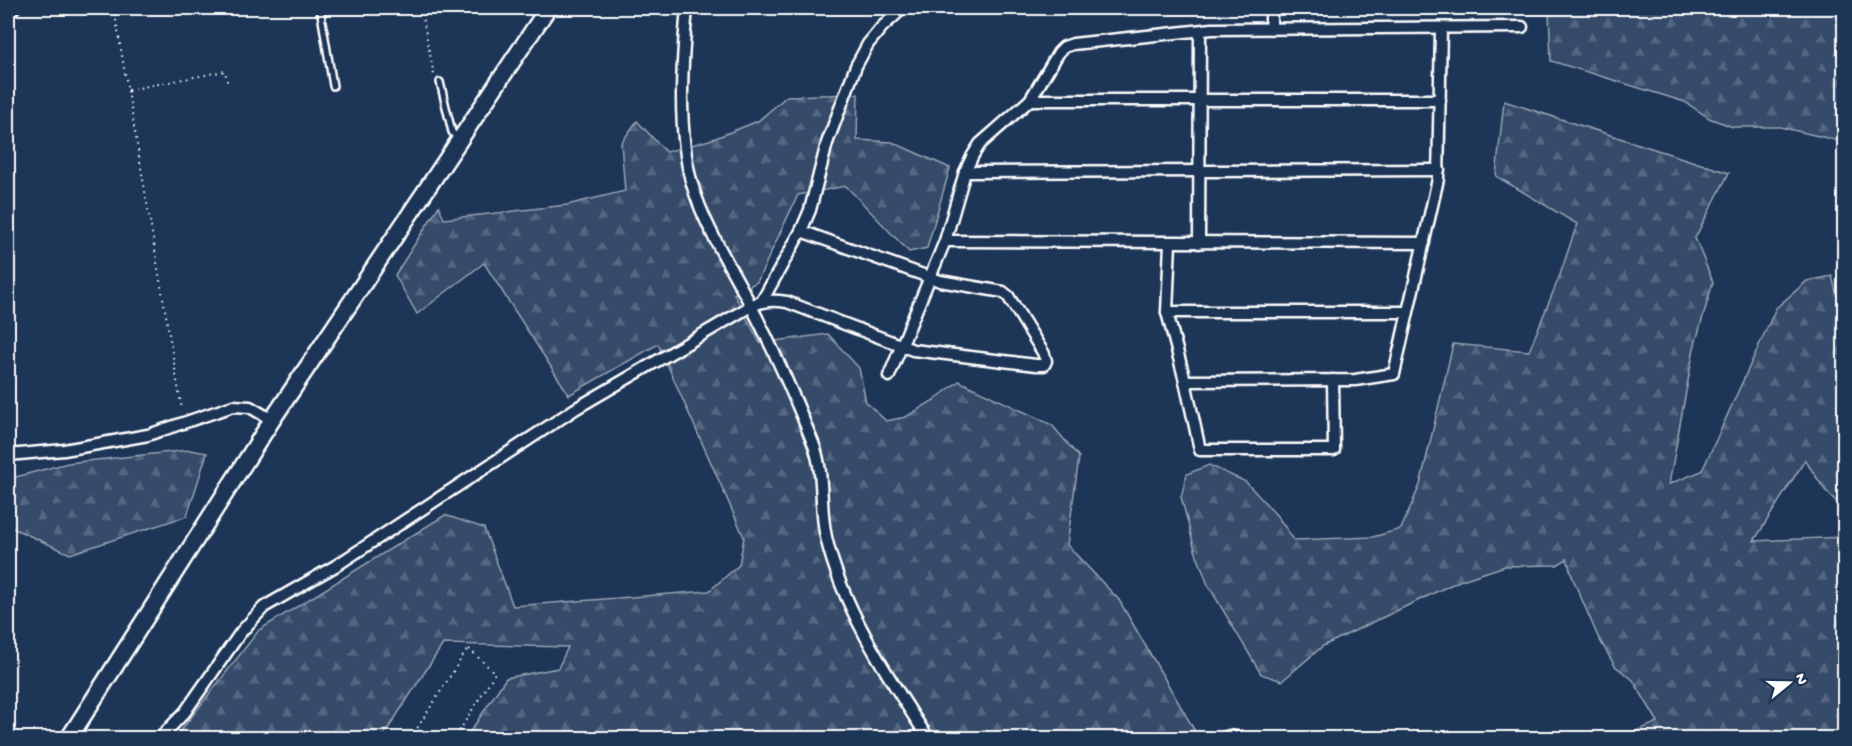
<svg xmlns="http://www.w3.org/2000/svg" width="1852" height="746" viewBox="0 0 1852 746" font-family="'Gochi Hand',sans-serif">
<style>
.forest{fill:url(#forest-firs);stroke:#9aa5b4;stroke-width:1.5}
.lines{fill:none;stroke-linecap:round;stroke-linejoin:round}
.lane-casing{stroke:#fff;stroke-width:10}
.street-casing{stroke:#fff;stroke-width:15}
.secondary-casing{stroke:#fff;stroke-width:20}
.path{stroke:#fff;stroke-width:2;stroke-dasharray:1.5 4.5;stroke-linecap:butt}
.lane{stroke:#1d3557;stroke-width:5}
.street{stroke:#1d3557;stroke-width:10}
.secondary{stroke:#1d3557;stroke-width:15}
</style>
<defs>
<pattern id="forest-firs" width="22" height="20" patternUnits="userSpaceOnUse" patternTransform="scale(1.5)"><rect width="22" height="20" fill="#364b69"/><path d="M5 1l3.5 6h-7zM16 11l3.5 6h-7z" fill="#546680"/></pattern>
</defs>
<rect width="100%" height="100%" fill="#1d3557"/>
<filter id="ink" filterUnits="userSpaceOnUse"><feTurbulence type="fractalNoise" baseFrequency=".0167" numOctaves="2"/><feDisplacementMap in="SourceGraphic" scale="12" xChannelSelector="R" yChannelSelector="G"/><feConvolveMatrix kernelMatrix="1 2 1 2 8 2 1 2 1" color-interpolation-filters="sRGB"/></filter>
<g filter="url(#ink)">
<g class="forest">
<polygon points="1502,8 1844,8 1844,142 1780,127 1733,127 1709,118 1685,102 1551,61 1549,12"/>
<polygon points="858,94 857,140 892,142 950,168 927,248 909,252 846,186 798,195 757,282 734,294 760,343 828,334 859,368 866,402 886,421 906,417 934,400 959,381 1052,425 1079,457 1067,545 1119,600 1199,738 466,738 506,678 558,668 568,647 443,644 382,738 175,738 259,630 445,515 484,528 513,606 709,591 739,565 744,537 658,344 569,395 484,263 417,314 395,275 439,206 444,219 567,205 625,191 621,143 637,121 666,152 713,139 758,121 787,96"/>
<polygon points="1504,101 1729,173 1695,238 1713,282 1694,348 1669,484 1702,471 1776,308 1807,281 1832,276 1844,321 1844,509 1825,490 1805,460 1754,541 1844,537 1844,738 1620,738 1658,722 1633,680 1615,666 1598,637 1573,579 1567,559 1557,565 1505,566 1459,581 1323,646 1282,681 1261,674 1208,585 1195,550 1181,497 1187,474 1209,465 1246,482 1278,517 1294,540 1373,537 1401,529 1420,485 1453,344 1529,351 1560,275 1577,224 1496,176"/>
<polygon points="190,450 207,453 187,516 70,554 8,526 8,479 68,463"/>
</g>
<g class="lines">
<g class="lane-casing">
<g id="lane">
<polyline points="320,8 333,86"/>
<polyline points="440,82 452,132 459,140"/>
</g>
</g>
<g class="street-casing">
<g id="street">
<path d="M687,8C682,63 677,130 692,184C704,225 729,264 749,302C773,348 794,395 813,443C825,473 819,505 826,537C842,608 889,678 928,738"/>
<polyline points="1271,8 1271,27"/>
<polyline points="8,12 14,8"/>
<polyline points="1030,100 1440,100"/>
<polyline points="965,172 1439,170"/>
<polyline points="945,241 1424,243"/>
<polyline points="1170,243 1167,312 1185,381 1200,450 1334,450 1333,380"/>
<polyline points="1199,243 1200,31"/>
<polyline points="762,301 801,231 810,210 827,143 856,66 868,44 882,27 903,8"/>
<polyline points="1167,312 1407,312"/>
<polyline points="889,376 945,241 965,172 973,155 980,144 1030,100 1059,52 1064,47 1073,44 1212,29 1522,27"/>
<polyline points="1185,381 1355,380 1394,374 1438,179 1441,29"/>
<polyline points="8,455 64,450 148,435 233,406 250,407 272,420"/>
<path d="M160,738L185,712L241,632L264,607L337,565L575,409L751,306C764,300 773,300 787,302L913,350L1036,365H1044L1046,361L1044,354L1008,296L1003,292L940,281L801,231"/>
<polyline points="1223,738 1229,736 1241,738"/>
</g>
</g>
<g class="secondary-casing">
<polyline id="secondary" points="69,738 272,420 548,8"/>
</g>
<g class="path">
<polyline points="114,8 182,410"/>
<polyline points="421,8 434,75"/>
<polyline points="128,90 225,71 228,85"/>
<polyline points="411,738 468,648 495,673 455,738"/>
</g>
<use href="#lane" class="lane"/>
<use href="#street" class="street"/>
<use href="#secondary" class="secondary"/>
</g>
</g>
<rect width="1852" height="746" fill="none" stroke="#1d3557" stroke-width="30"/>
<rect x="15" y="15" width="1822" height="716" fill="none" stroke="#fff" stroke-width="2" filter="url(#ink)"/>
<g transform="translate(1789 683) rotate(71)" stroke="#1d3557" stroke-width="4.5" paint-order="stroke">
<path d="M0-4.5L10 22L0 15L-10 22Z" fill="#ffffff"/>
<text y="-9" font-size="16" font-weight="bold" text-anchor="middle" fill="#ffffff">N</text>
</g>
</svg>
